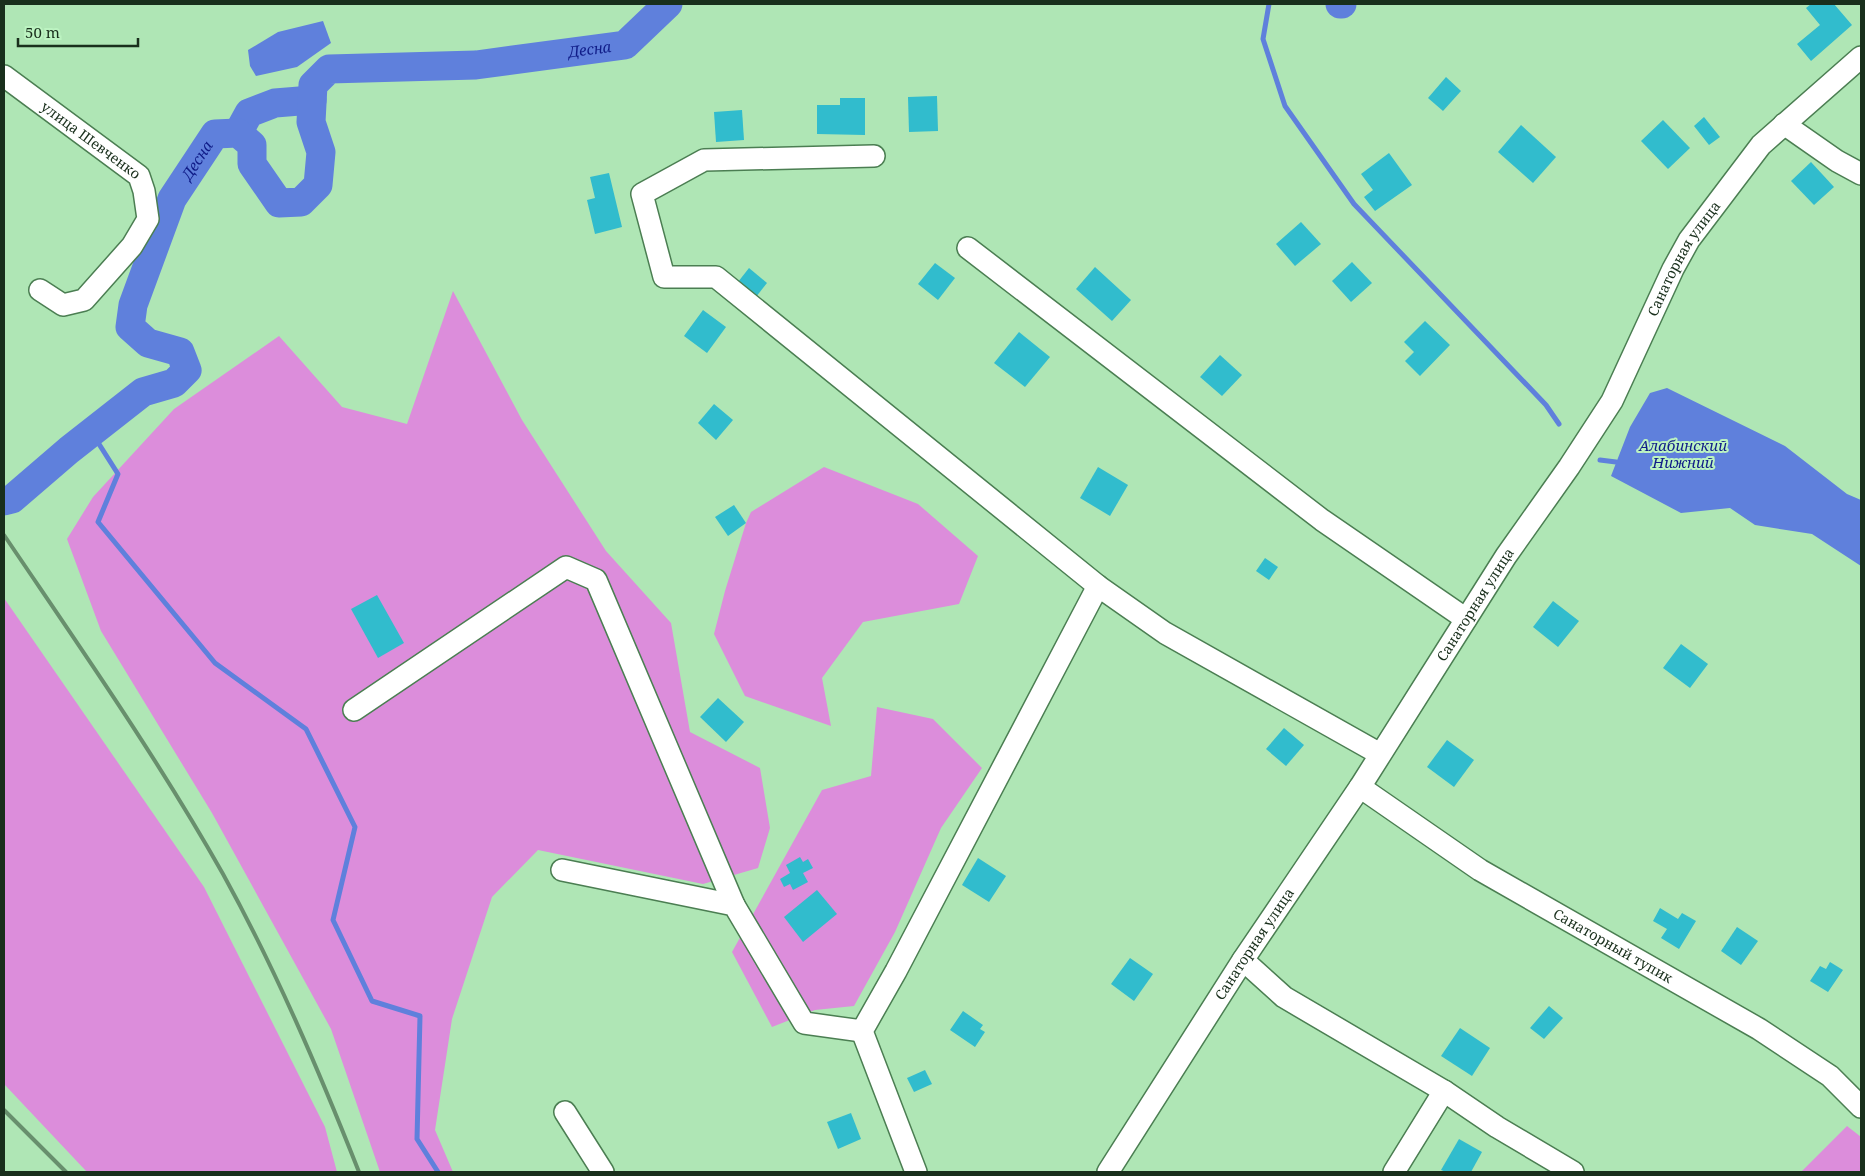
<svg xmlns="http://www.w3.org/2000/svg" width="1865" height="1176" viewBox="0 0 1865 1176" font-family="'Noto Serif',serif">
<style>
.green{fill:#dc8ddb}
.water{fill:#5f80dc}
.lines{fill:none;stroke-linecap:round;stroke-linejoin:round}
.stream{stroke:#5f80dc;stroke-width:5}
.river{stroke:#5f80dc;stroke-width:29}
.building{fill:#31bccd}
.minor-casing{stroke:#4b7e52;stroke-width:24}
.minor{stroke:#fff;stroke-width:21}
.rail{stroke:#688f6d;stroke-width:4}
.labels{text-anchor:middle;stroke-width:4;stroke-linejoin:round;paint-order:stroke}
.street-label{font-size:14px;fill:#192f1c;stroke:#bcf3c1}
.water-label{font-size:15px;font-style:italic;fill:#101c88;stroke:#bcf3c1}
</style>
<rect width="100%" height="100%" fill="#afe6b5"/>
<g class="green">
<polygon points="453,291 522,420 606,551 671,623 690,732 760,768 770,828 758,868 703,884 538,850 492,897 452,1019 435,1130 453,1172 380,1172 331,1029 212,813 101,631 67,539 93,497 174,409 279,336 342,407 407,424"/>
<polygon points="824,467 918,504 978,556 959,604 863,622 822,678 831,726 745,696 714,634 725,591 746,523 751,512"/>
<polygon points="4,598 204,887 325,1127 337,1172 87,1172 4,1084"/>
<polygon points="877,707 933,719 982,768 941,828 895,932 854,1006 815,1010 772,1027 732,952 822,790 871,776"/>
<polygon points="1847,1126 1861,1137 1861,1172 1801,1172"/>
</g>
<g class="water">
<polygon points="323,21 331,43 297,67 256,76 250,66 248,50 278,32"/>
<polygon points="1667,388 1785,446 1847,494 1861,500 1861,566 1812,534 1755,525 1730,508 1681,513 1611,476 1630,427 1650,393"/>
</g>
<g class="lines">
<g class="stream">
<polyline points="1269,4 1263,39 1285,106 1354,204 1546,405 1559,424"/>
<polyline points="92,433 118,474 98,522 215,663 306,729 355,827 333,920 372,1001 420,1016 417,1139 438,1172"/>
<polyline points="1600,460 1616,462"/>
</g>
<g class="river">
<polyline points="1340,4 1342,4"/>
<polyline points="238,133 249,113 275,103 312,100"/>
<path id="s1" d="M4,501L12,499L69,450L143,392L174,383L187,370L180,352L148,343L130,327L133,305L172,199L215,134L238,133L252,145V164L279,203L301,202L318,185L321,152L311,122L313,85L329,69L476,65L625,45L668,4"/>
</g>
</g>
<g class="building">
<polygon points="1811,4 1834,4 1852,25 1811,61 1797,44 1820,25 1806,8"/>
<polygon points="1446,77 1461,91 1443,111 1428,98"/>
<polygon points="937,96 938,131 909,132 908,97"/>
<polygon points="840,98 865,98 865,135 817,134 817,105 840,105"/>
<polygon points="742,110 744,140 716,142 714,112"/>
<polygon points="1704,117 1720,137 1709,145 1694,126"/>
<polygon points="1663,120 1690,148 1668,169 1641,141"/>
<polygon points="1521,125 1556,157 1533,183 1498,152"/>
<polygon points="1389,153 1412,185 1375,211 1364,197 1373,190 1361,174"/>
<polygon points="1811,162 1834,187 1814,205 1791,181"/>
<polygon points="609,173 622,227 595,234 587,200 595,198 590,177"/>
<polygon points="1301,222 1321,244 1295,266 1276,244"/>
<polygon points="1352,262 1372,283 1351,302 1332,281"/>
<polygon points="935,263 955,278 938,300 918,284"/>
<polygon points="1095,267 1131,300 1112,321 1076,289"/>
<polygon points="749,268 767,283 756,297 738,282"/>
<polygon points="703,310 726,327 707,353 684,336"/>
<polygon points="1425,321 1450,345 1420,376 1405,361 1414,352 1404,342"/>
<polygon points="1019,332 1050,357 1025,387 994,363"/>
<polygon points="1220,355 1242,375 1222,396 1200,377"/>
<polygon points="714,404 733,420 716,440 698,423"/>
<polygon points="1098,467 1128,485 1110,516 1080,498"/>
<polygon points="734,505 746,523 728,536 715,517"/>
<polygon points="1265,558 1278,567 1269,580 1256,571"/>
<polygon points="377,595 404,643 378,658 351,609"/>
<polygon points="1553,601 1579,621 1558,647 1533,627"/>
<polygon points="1681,644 1708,664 1690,688 1663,668"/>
<polygon points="718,698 744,722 726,742 700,717"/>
<polygon points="1284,728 1304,745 1286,766 1266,749"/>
<polygon points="1447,740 1474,760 1454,787 1427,767"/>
<polygon points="800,857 803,862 808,859 813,868 803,873 808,882 793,890 790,884 784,887 780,879 790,873 786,865"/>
<polygon points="978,858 1006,876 989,902 962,885"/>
<polygon points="817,890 837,914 803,942 784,917"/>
<polygon points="1660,908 1678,919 1682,913 1696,921 1679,949 1661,938 1667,929 1653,921"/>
<polygon points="1737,927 1758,941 1741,965 1721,951"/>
<polygon points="1130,958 1153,974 1134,1001 1111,984"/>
<polygon points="1830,962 1843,970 1828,992 1810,981 1820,966 1826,969"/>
<polygon points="1549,1006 1563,1018 1544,1039 1530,1028"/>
<polygon points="963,1011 983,1025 980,1029 985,1032 975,1047 950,1030"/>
<polygon points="1460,1028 1490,1048 1472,1076 1441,1056"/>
<polygon points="925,1070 932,1084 914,1092 907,1078"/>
<polygon points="851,1113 861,1139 838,1149 827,1122"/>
<polygon points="1459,1139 1482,1152 1471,1172 1446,1172 1441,1170"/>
</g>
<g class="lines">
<g class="minor-casing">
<g id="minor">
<path id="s2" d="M4,76L139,176L144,191L148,219L132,246L84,300L63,305L40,290"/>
<polyline points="1784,124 1837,161 1861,174"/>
<polyline points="874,156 704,160 642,194 664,277 716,277 1098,586 1165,633 1380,754"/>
<polyline points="968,248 1322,520 1466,619"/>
<polyline points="354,710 566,567 596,580 734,905"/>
<path id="s3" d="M1360,787L1480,870L1759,1029L1830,1076L1861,1107"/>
<polyline points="562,870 734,905 804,1023 862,1031"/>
<polyline points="1243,960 1284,997 1444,1091 1497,1127 1573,1172"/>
<polyline points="565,1112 603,1172"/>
<polyline points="916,1172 862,1031 896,971 1098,586"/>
<path id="s4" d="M1108,1172L1243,960L1360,787L1506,556L1569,467L1612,401L1673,269L1689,240L1761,145L1861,57"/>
<polyline points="1394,1172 1444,1091"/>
</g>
</g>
<use href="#minor" class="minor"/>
<g class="rail">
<path d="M4,535C79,646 157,757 223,874C276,970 319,1071 359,1172"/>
<polyline points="4,1110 66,1172"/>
</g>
</g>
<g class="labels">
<g class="street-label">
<text dy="5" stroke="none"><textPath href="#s2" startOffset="108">улица Шевченко</textPath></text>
<text dy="5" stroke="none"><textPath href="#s4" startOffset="1081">Санаторная улица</textPath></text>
<text dy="5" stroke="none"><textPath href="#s4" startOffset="676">Санаторная улица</textPath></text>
<text dy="5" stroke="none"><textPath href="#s4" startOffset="271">Санаторная улица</textPath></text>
<text dy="5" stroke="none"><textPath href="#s3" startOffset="299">Санаторный тупик</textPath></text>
</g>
<g class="water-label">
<text dy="5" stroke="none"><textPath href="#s1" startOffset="1058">Десна</textPath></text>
<text dy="5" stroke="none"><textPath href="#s1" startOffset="486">Десна</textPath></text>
<text x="1683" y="451">Алабинский<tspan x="1683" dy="17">Нижний</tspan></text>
</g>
</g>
<rect width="1865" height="1176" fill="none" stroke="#192f1c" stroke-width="10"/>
<path d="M18 38v8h120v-8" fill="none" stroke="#192f1c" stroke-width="2.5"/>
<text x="25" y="38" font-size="15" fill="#192f1c" stroke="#bcf3c1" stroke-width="4" paint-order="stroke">50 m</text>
</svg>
